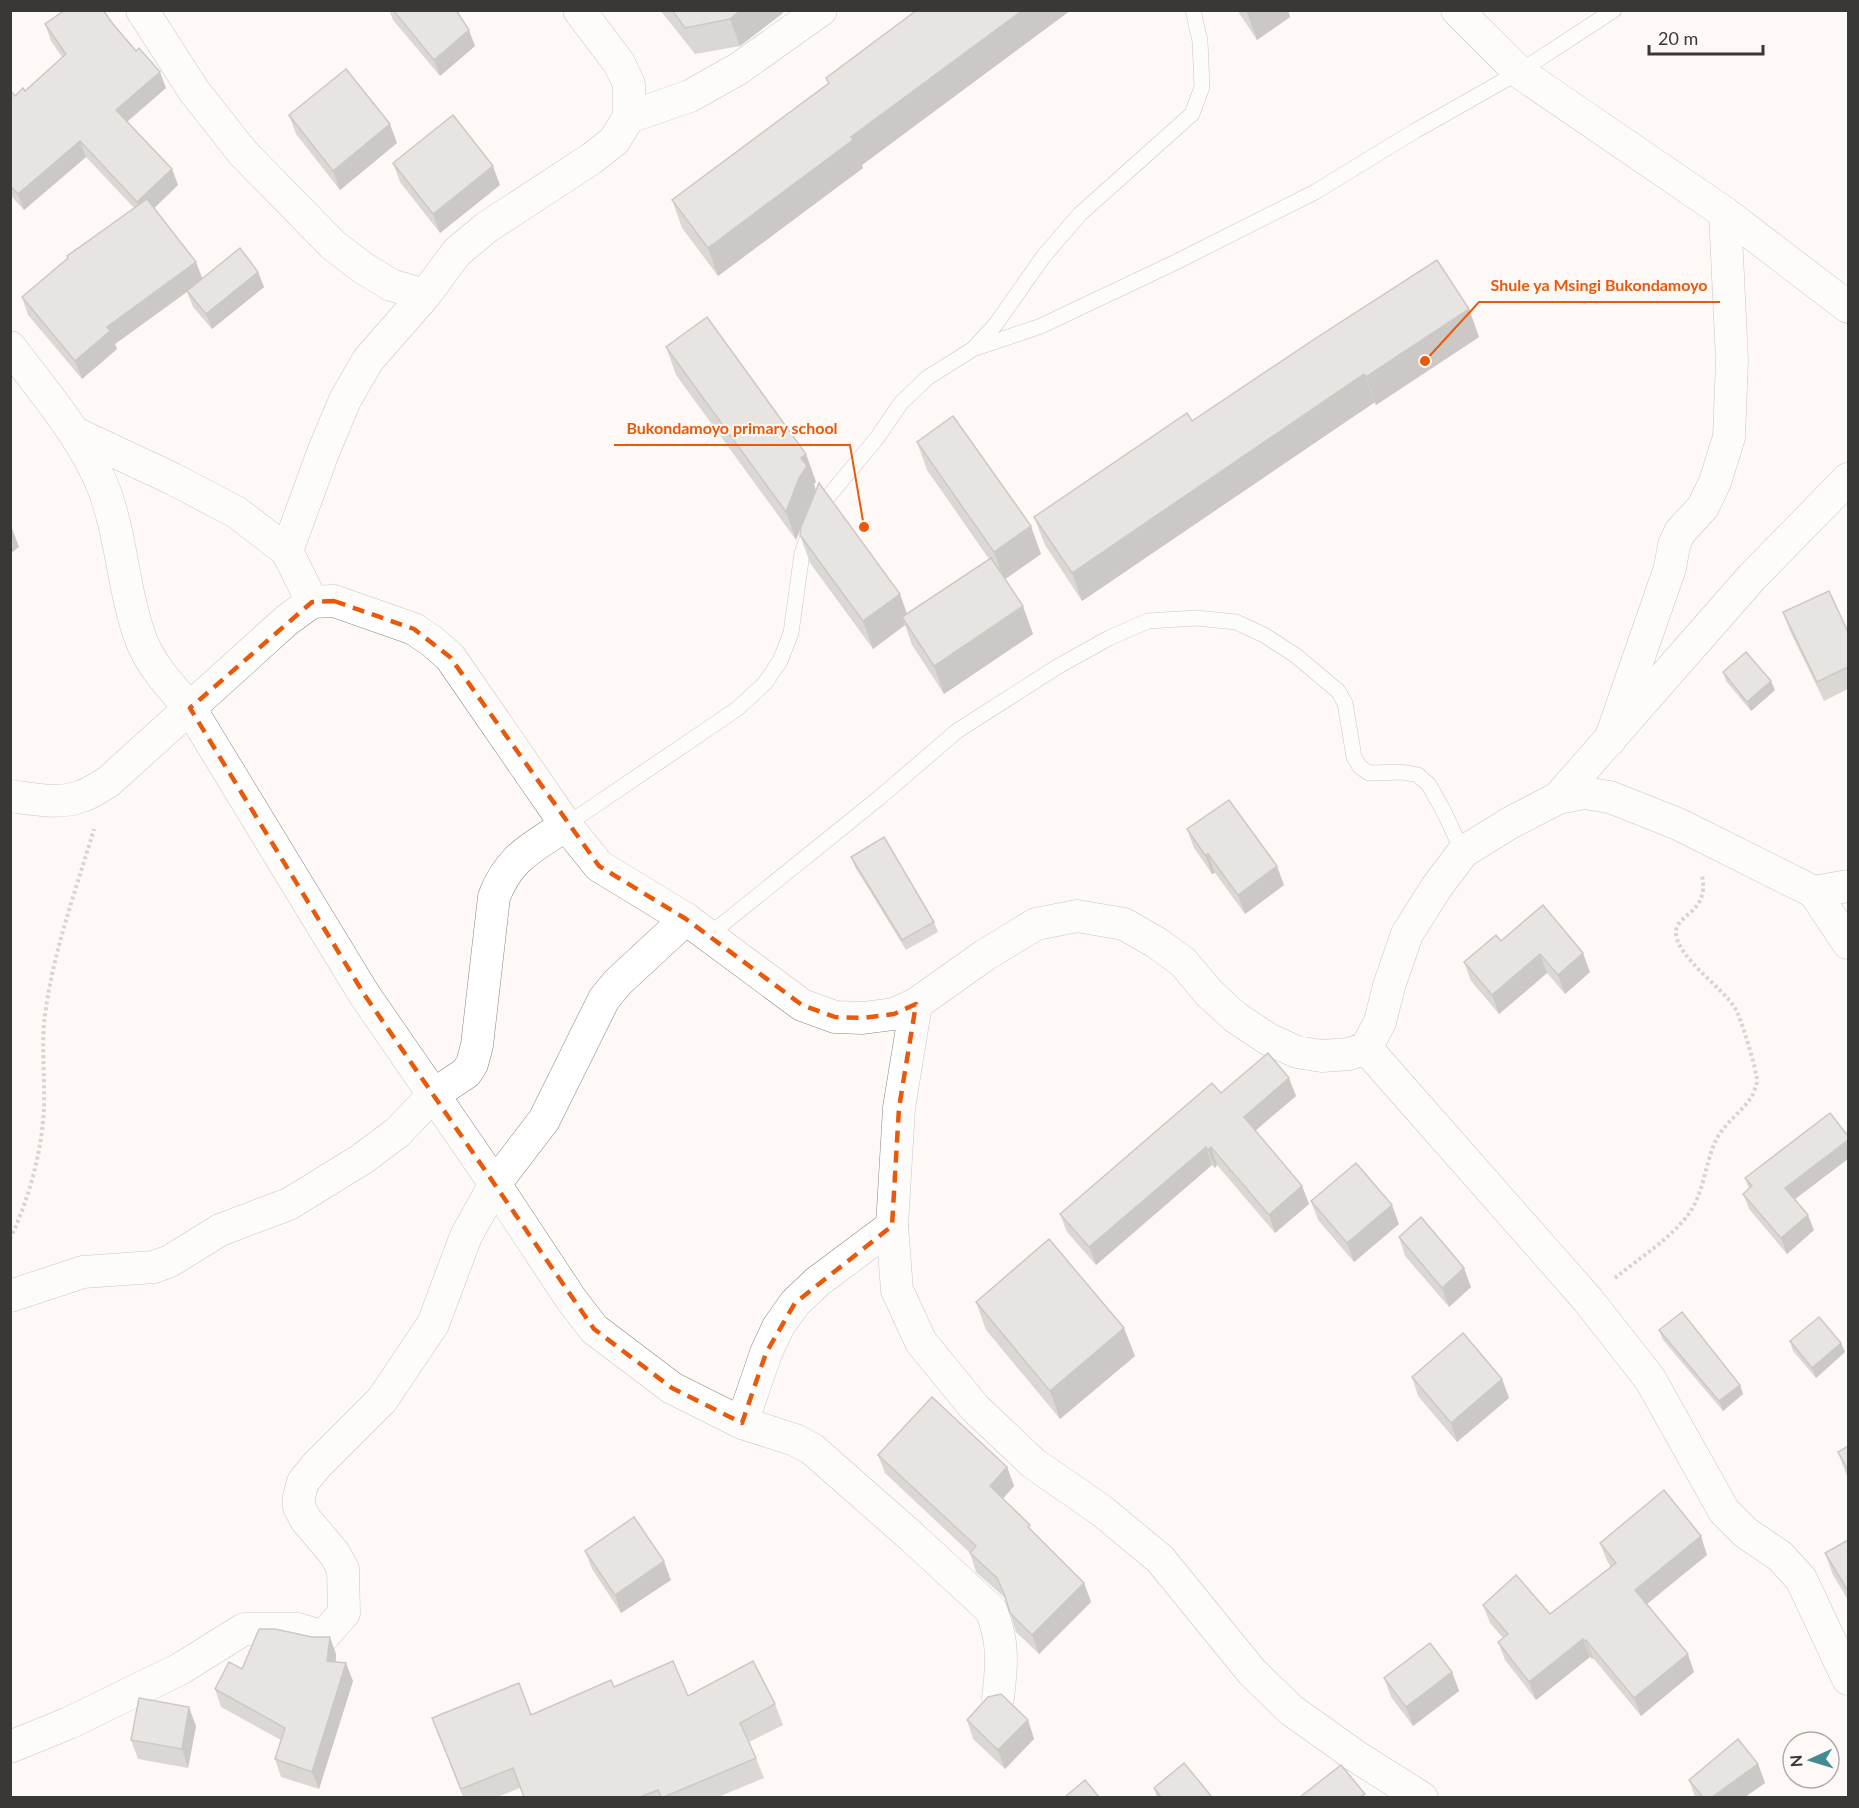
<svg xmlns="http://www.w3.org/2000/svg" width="1859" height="1808" viewBox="0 0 1859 1808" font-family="Lato,sans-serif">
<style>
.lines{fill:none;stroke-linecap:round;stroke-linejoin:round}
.service-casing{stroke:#8a8683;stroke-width:16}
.minor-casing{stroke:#8a8683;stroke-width:33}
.path{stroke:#aba7a5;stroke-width:4;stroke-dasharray:3 3;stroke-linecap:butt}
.service{stroke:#fff;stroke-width:15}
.minor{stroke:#fff;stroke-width:32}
.wall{fill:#b2aeab}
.shaded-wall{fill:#918d8b}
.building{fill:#cfcac7;stroke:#918d8b;stroke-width:1.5}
.marked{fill:none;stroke:#e8590c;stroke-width:4.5;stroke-dasharray:12 8;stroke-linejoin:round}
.leader{fill:none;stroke:#e8590c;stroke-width:2}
.callout-dot{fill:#e8590c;stroke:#fef9f6;stroke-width:2}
.callout-label{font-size:16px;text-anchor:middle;font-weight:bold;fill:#e8590c;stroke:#fef9f6;stroke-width:4.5;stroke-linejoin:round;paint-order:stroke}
</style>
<rect width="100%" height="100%" fill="#fef9f6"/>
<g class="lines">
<g class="service-casing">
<g id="service">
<polyline points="976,348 1041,326 1176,262 1315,192 1415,131 1519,72 1614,10"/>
<polyline points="566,825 737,709 765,683 780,661 791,633 802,553 818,509 877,438 901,403 927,378 973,349 996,324 1043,257 1080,214 1192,114 1202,87 1200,41 1193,10"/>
<polyline points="709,935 879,798 957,731 1057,667 1109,638 1148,621 1196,618 1236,622 1264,635 1295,655 1338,691 1345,703 1354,757 1360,767 1369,773 1402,772 1418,775 1429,785 1443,810 1463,852"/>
</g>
</g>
<g class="minor-casing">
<g id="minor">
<polyline points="142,10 194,91 243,153 333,245 363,268 391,285 425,295"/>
<polyline points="1457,10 1519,72 1725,213 1848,307"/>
<polyline points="629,117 690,96 738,69 821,10"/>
<path d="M10,347C44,392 85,439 105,492C122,539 123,589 139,634C149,664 170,686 190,708L364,994L495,1184L571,1299L594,1329L672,1388L742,1423L795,1440L812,1449L912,1537L991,1610C1004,1641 1002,1665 998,1698"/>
<polyline points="75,433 173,479 236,512 287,551 312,602"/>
<polyline points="287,551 324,450 345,400 368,360 425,295 457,252 487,227 591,159 614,141 629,117 629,84 619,63 579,10"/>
<polyline points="1610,740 1670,568 1674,545 1680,532 1703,507 1715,482 1729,437 1732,360 1725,213"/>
<path d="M10,796C34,799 59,805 82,796C91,793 99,787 108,782L287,620L312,602L334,601L414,629L433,642L450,657L566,825L599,866L686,919L802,1005L835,1017L863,1018L894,1014L916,1004L985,955L1036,924L1077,916L1124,924L1157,943L1183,962L1209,993L1235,1017L1268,1039L1297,1052L1322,1056L1349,1054L1366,1048L1380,1022L1389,986L1407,934L1436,888L1463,852L1510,823L1558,798L1584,793L1610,797L1678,824L1814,892L1848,886"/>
<polyline points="1558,798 1752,577 1848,479"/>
<polyline points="1814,892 1848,943"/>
<polyline points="916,1004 899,1108 892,1226 897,1290 921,1342 975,1408 1033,1463 1102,1511 1160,1559 1252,1672 1291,1710 1357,1757 1422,1798"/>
<polyline points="1366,1048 1588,1300 1650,1379 1724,1511 1746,1533 1780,1556 1801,1579 1848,1679"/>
<path d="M10,1296L83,1272L154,1267L170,1261L220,1230L289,1204L362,1159L398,1132L433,1095L466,1073L472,1064L477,1045L494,897C509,857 532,848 566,825"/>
<polyline points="742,1423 766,1353 778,1327 795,1303 817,1282 892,1226"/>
<polyline points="10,1747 69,1723 180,1669 244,1629 298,1629 323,1637 344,1613 343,1569 334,1553 306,1520 299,1507 299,1497 303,1482 316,1466 382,1400 433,1324 466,1236 495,1184 544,1120 604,999 618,982 686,919"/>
</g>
</g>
<g class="path">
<path d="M10,1239C29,1199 42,1152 44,1107C45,1077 41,1045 45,1015C53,952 76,890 94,829"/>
<path d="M1615,1278C1639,1258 1671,1239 1690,1212C1703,1194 1706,1161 1716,1140C1725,1122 1744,1111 1753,1094C1754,1091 1757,1085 1757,1081C1757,1071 1741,1017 1735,1008C1722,987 1679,959 1676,934C1674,914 1710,914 1702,876"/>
</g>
<use href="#service" class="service"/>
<use href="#minor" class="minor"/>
</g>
<g class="wall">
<polygon points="389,10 456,10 475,46 440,76 393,20"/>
<polygon points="660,10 782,10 783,13 740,46 695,54"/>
<polygon points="917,10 1071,10 862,165 863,168 718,276 682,228 672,200 828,84 826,78"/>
<polygon points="1237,10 1288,10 1290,17 1257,40"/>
<polygon points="45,24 113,24 166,88 127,122 172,169 178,185 154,208 202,279 258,272 264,287 212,329 193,307 187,292 115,344 117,349 82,379 28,315 22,297 68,258 67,256 134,208 86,157 24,210 10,195 10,90 15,96 25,91 62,57 51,41"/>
<polygon points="289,115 397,143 340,190 296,134"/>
<polygon points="393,163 500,185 440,233 400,182"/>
<polygon points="1469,309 1479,337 1376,405 1375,402 1082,601 1045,545 1034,517 1192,421"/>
<polygon points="666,347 806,454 816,482 814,484 816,491 907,614 989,559 927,470 917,442 1041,554 1005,579 1033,634 944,694 912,645 905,625 873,649 810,563 800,535 811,502 809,506 796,540 676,375"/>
<polygon points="1783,612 1848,632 1848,689 1824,701 1790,631"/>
<polygon points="1723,672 1775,690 1751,711 1726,681"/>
<polygon points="1187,829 1284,885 1245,914 1215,873 1212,874 1194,848"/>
<polygon points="851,857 934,922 938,932 906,950 855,867"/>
<polygon points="1501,941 1590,972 1565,994 1547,973 1499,1014 1471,981 1464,962"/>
<polygon points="1221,1093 1296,1096 1255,1131 1302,1186 1309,1204 1275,1233 1217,1165 1215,1168 1212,1165 1096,1265 1067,1232 1060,1214"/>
<polygon points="1745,1178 1795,1200 1814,1230 1787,1254 1749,1209 1743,1194 1749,1189"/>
<polygon points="1311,1201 1399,1224 1354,1262 1318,1220"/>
<polygon points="1399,1237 1471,1287 1449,1307 1405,1256"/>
<polygon points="976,1302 1135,1356 1060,1419 986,1330"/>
<polygon points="1659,1330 1740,1385 1743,1394 1723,1411 1663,1340"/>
<polygon points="1790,1341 1841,1343 1845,1352 1816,1378 1793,1351"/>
<polygon points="1412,1377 1502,1379 1509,1398 1457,1442 1418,1396"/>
<polygon points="1848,1446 1848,1479 1846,1474 1838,1452"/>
<polygon points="878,1455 1007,1467 1014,1486 1003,1499 1032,1531 1084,1583 1091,1602 1039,1654 1016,1632 1008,1606 1004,1597 976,1572 970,1553 885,1473"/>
<polygon points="1848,1540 1848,1600 1833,1575 1825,1553"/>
<polygon points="1600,1543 1707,1555 1647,1604 1694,1672 1641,1716 1593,1658 1592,1659 1590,1657 1536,1700 1505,1660 1498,1642 1503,1638 1490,1623 1483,1605 1550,1614 1611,1567 1607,1561"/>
<polygon points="585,1551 671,1580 621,1613 592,1569"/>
<polygon points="336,1654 336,1662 353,1681 319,1789 281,1777 275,1759 281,1740 221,1707 215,1689 242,1669"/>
<polygon points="1452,1672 1459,1691 1413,1726 1391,1697 1384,1678"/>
<polygon points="614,1687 775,1704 783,1725 749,1742 756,1758 764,1778 718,1797 524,1797 520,1788 497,1797 463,1797 432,1718 531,1715"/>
<polygon points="967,1720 1028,1720 1034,1739 1005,1769 973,1739"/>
<polygon points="196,1726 188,1768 138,1759 131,1740"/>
<polygon points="1758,1764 1765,1783 1745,1797 1695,1797 1689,1780"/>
<polygon points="1154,1788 1212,1797 1157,1797"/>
</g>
<g class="shaded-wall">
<polygon points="741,10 782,10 783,13 740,46 730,19"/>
<polygon points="1023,10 1071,10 862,165 863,168 718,276 708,248 851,137"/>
<polygon points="1249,10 1288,10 1290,17 1257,40 1247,12"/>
<polygon points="469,30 475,46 440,76 434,60"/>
<polygon points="160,72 166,88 122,126 116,110"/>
<polygon points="390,124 397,143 340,190 333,171"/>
<polygon points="80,141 86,157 24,210 18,194"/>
<polygon points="493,166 500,185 440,233 433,214"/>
<polygon points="172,169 178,185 143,219 137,202"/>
<polygon points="196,262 203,280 115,344 117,349 82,379 75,361 107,327"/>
<polygon points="258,272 264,287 212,329 206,314"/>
<polygon points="1469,309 1479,337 1376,405 1366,377"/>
<polygon points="1364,374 1375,402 1082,601 1072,573"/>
<polygon points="806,454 816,482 814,484 817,494 809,506 796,540 786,512 801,458"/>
<polygon points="1031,526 1041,554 1004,580 994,552"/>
<polygon points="12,528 19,547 10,554 10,529"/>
<polygon points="900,594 910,622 902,617 905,625 873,649 863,621"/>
<polygon points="1023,606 1033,634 944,694 934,666"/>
<polygon points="1771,681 1775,690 1751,711 1747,702"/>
<polygon points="1208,854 1215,873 1212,874 1205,855"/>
<polygon points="1277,866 1284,885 1245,914 1238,895"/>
<polygon points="1583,953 1590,972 1565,994 1558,975"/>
<polygon points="1540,954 1547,973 1499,1014 1492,995"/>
<polygon points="1289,1078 1296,1096 1250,1135 1244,1117"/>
<polygon points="1848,1140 1848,1159 1790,1203 1785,1188"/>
<polygon points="1206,1147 1212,1165 1096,1265 1089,1247"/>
<polygon points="1211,1147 1217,1165 1215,1168 1208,1150"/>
<polygon points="1302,1186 1309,1204 1275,1233 1269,1215"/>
<polygon points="1392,1205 1399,1224 1354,1262 1347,1243"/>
<polygon points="1808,1215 1814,1230 1787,1254 1781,1238"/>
<polygon points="1464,1268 1471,1287 1449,1307 1442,1288"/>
<polygon points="1124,1328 1135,1356 1060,1419 1050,1391"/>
<polygon points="1841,1343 1845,1352 1816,1378 1812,1368"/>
<polygon points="1502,1379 1509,1398 1457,1442 1451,1423"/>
<polygon points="1740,1385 1743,1394 1723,1411 1719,1401"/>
<polygon points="1007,1467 1014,1486 997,1505 990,1486"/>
<polygon points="1701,1536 1707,1555 1642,1608 1635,1590"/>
<polygon points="664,1561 671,1580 621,1613 615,1595"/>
<polygon points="1084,1583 1091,1602 1039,1654 1032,1635"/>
<polygon points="330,1637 336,1654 334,1678 327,1661"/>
<polygon points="1583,1639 1590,1657 1536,1700 1529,1682"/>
<polygon points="1586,1640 1593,1658 1592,1659 1585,1641"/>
<polygon points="1688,1654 1694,1672 1641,1716 1634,1698"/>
<polygon points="346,1663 353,1681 319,1789 312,1772"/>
<polygon points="1452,1672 1459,1691 1413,1726 1406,1707"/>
<polygon points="189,1707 196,1726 188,1768 182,1749"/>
<polygon points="1028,1720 1034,1739 1005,1769 998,1750"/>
<polygon points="1758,1764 1765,1783 1745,1797 1712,1797"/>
</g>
<g class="building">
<polygon points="65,10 103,10 113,24 136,51 139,48 160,72 116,110 172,169 137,202 80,141 18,194 10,186 10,90 15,96 23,88 25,91 66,54 45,24"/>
<polygon points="393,10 456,10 469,30 434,60"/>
<polygon points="672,10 741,10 730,19 685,28"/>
<polygon points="917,10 1023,10 851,137 853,140 708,248 672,200 829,83 826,78"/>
<polygon points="346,69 390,124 333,171 289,115"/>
<polygon points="453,115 493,166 433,214 393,163"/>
<polygon points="147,199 196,262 107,327 110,331 75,361 22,297 68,258 67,256"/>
<polygon points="240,248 258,272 206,314 187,291"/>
<polygon points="1437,260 1469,309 1366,377 1364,374 1072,573 1034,517 1187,413 1192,421 1316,338"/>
<polygon points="707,317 806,454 801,458 807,466 799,478 786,512 666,347"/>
<polygon points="953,416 1031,526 994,552 917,442"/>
<polygon points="819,483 900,594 863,621 800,535 801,527"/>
<polygon points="991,558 1023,606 934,666 902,617"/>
<polygon points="1829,591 1848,632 1848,667 1817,682 1783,612"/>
<polygon points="1746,652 1771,681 1747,702 1723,672"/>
<polygon points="1229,800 1277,866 1238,895 1208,854 1205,855 1187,829"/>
<polygon points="884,837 934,922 902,940 851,857"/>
<polygon points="1543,905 1583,953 1558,975 1540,954 1492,995 1464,962 1496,935 1501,941"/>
<polygon points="1268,1053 1289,1078 1244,1117 1302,1186 1269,1215 1211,1147 1208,1150 1206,1147 1089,1247 1060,1214 1212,1083 1221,1093"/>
<polygon points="1830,1113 1848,1136 1848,1140 1785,1188 1808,1215 1781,1238 1743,1194 1752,1186 1745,1178"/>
<polygon points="1356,1163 1392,1205 1347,1243 1311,1201"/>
<polygon points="1421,1217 1464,1268 1442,1288 1399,1237"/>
<polygon points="1049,1239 1124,1328 1050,1391 976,1302"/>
<polygon points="1682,1312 1740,1385 1719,1401 1659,1330"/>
<polygon points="1819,1317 1841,1343 1812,1368 1790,1341"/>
<polygon points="1463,1333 1502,1379 1451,1423 1412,1377"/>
<polygon points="932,1397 1007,1467 990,1486 1030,1525 1028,1527 1084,1583 1032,1635 1010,1613 1005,1596 997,1578 970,1553 976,1546 878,1455"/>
<polygon points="1848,1446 1848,1470 1838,1452"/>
<polygon points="1664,1490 1701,1536 1635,1590 1688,1654 1634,1698 1586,1640 1585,1641 1583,1639 1529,1682 1498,1642 1508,1634 1483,1605 1516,1575 1550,1614 1616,1563 1600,1543"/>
<polygon points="634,1517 664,1561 615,1595 585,1551"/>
<polygon points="1848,1540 1848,1591 1825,1553"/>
<polygon points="259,1629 275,1629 312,1637 330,1637 327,1661 346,1663 312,1772 275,1759 285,1728 215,1689 229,1662 242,1669"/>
<polygon points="1430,1643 1452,1672 1406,1707 1384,1678"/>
<polygon points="673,1661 688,1696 753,1661 775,1704 740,1723 756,1758 664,1797 661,1797 658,1790 640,1797 524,1797 513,1768 461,1789 432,1718 519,1683 531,1715 611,1680 614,1687"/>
<polygon points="1001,1694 1028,1720 998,1750 967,1720 988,1697"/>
<polygon points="139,1698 189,1707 182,1749 131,1740"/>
<polygon points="1738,1739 1758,1764 1712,1797 1703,1797 1689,1780"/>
<polygon points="1184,1763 1212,1797 1161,1797 1154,1788"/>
<polygon points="1341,1765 1365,1794 1360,1797 1300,1797"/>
<polygon points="1085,1780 1099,1797 1065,1797"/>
</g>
<path d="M0 0H1859V1808H0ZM334,601L414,629L450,657L599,866L686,919L802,1005L835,1017L863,1018L894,1014L916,1004L899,1108L892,1226L795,1303L766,1353L742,1423L672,1388L594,1329L364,994L190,708L312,602Z" fill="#fef9f6" fill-opacity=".55" fill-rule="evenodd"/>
<path class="marked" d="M334,601L414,629L450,657L599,866L686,919L802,1005L835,1017L863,1018L894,1014L916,1004L899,1108L892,1226L795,1303L766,1353L742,1423L672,1388L594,1329L364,994L190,708L312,602Z"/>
<path class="leader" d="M1425 361L1479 302H1720M864 527L850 445H614"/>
<g class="callout-dot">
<circle cx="1425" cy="361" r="6"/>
<circle cx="864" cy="527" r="6"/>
</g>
<g class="callout-label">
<text x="1599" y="291">Shule ya Msingi Bukondamoyo</text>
<text x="732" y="434">Bukondamoyo primary school</text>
</g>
<rect width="1859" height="1808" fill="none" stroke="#3a3836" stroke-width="24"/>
<g transform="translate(1811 1760) rotate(266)"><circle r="28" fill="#fef9f6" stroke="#b0aca9" stroke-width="1.5"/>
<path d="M0-4.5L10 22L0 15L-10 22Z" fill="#438a92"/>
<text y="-9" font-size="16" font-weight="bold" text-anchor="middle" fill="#3a3836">N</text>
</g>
<path d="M1649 45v9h114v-9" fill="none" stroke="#3a3836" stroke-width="3"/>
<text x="1658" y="45" font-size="18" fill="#3a3836" stroke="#fef9f6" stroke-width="4.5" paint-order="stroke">20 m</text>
</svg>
